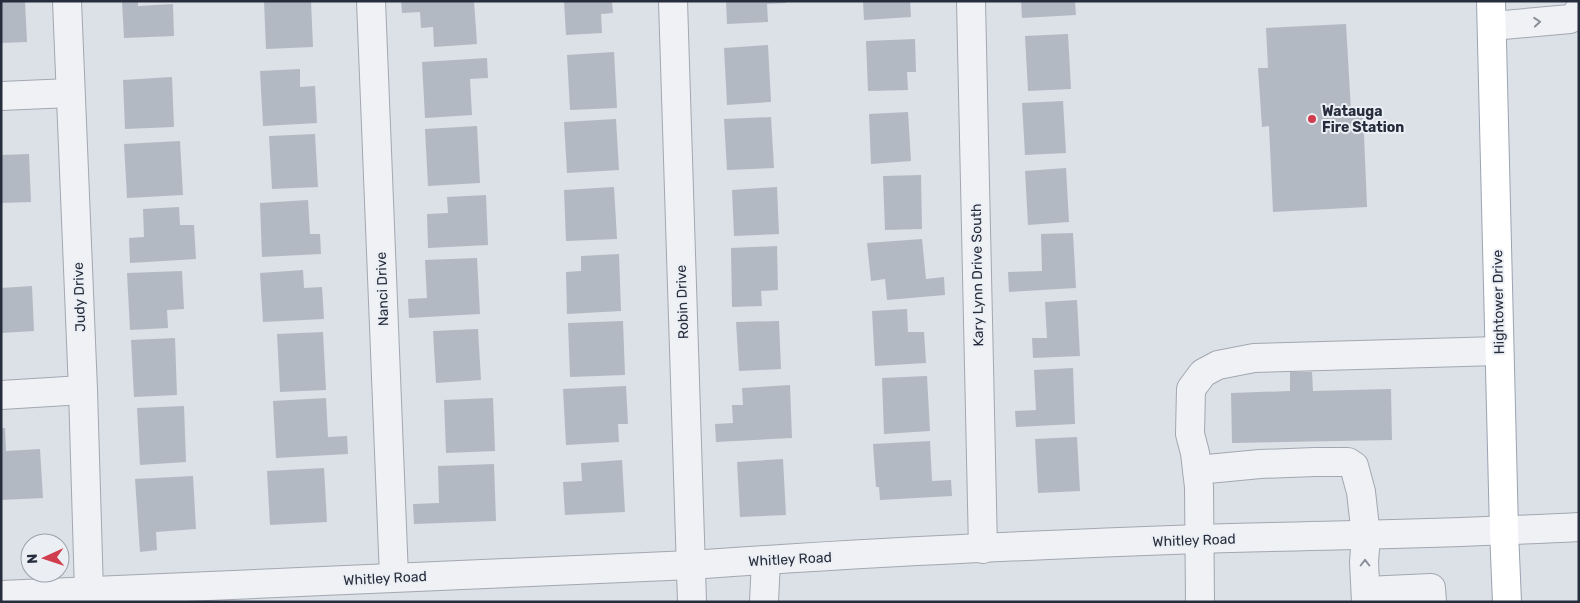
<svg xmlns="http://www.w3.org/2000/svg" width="1580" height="603" viewBox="0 0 1580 603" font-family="Rubik,sans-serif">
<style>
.building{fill:#b3b9c3}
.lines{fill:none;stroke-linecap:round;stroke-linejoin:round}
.minor-casing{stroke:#a2a7b1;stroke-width:30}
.major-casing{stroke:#9ba4b2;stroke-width:30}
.minor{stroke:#eff1f5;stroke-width:28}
.major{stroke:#fff;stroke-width:28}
.oneway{stroke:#8a8f99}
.poi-dot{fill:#d03d4e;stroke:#ebeff4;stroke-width:2}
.labels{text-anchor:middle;stroke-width:4;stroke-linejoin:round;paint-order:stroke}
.poi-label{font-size:14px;font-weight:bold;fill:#262d3d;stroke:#ebeff4;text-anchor:start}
.street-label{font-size:14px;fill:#262d3d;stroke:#ebeff4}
</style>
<rect width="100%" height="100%" fill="#dce0e7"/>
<g class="building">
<polygon points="1,1 25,1 27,42 1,43"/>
<polygon points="122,1 138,1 138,6 173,4 174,36 124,38"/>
<polygon points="264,1 311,1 313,47 266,49"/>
<polygon points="401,1 474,1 477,44 434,47 433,27 421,28 420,12 402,13"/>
<polygon points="564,1 612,1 613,13 601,14 602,33 566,35"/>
<polygon points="726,1 786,1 786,3 767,4 768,22 727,24"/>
<polygon points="863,1 910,1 911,17 864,20"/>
<polygon points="1021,1 1075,1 1076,15 1022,18"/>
<polygon points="1346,24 1351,111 1363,111 1367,207 1273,212 1269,126 1262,127 1258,68 1268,68 1266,28"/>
<polygon points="1068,34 1071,89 1028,91 1025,36"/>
<polygon points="915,39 916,72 907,72 908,90 868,91 866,41"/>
<polygon points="768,45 771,102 727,105 724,48"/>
<polygon points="614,52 617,108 570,110 567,55"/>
<polygon points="487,58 488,78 470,79 472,115 425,118 422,62"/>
<polygon points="300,69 300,87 315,86 317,123 263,126 260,71"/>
<polygon points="172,77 174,127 125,129 123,80"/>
<polygon points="1063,101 1066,153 1025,155 1022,103"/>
<polygon points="908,112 911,161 871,164 869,114"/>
<polygon points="771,117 774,168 727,170 724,119"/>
<polygon points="616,119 619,170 567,173 564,122"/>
<polygon points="477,126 480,183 428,186 425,129"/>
<polygon points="315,134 318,187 272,189 269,136"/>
<polygon points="180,141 183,195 127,198 124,144"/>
<polygon points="29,154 31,202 1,203 1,155"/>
<polygon points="1066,168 1069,222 1028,225 1025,171"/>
<polygon points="921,175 922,229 885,230 883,176"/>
<polygon points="614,187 617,239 566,241 564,190"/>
<polygon points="777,187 779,234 734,236 732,190"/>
<polygon points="486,195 488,245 428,248 427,214 448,213 447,197"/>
<polygon points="308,200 310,234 320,234 321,254 262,257 260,203"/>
<polygon points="179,207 180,225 194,225 196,259 130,263 129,238 144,237 143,209"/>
<polygon points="1073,233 1076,288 1009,292 1008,272 1042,271 1041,234"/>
<polygon points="922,239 926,279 944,277 945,295 887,300 885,279 871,281 867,243"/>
<polygon points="777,246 778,290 761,291 762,306 732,307 731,248"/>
<polygon points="619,254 621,311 567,314 566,272 581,271 581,256"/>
<polygon points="477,258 480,314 409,318 408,299 427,298 425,260"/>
<polygon points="303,270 304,288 322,287 324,319 263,322 260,273"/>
<polygon points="182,271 184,309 167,310 168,328 130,330 127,273"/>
<polygon points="32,286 34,331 1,333 1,288"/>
<polygon points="1077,300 1080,356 1033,358 1032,338 1047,338 1045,302"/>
<polygon points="907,309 908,332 924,332 926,363 875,366 872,311"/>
<polygon points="623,321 625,375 570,377 568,323"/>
<polygon points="779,321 781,369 739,371 736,322"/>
<polygon points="478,329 481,380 436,383 433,331"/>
<polygon points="323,332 326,390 280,392 277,334"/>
<polygon points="175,338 177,395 134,397 131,340"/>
<polygon points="1073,368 1075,424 1016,427 1015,411 1036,410 1034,370"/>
<polygon points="1290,372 1312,372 1313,391 1391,389 1392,440 1232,443 1231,393 1290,391"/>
<polygon points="927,376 930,431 884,434 882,378"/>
<polygon points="790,385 792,438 716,442 715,424 733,423 732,405 743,405 742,388"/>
<polygon points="626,386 628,424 618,424 619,442 566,445 563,389"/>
<polygon points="326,398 328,437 347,436 348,454 276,458 273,401"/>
<polygon points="493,398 495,451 446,453 444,400"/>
<polygon points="184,406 186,462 140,465 137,408"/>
<polygon points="1,428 5,428 6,451 40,449 43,498 1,500"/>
<polygon points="1077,437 1080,491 1038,493 1035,439"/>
<polygon points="930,441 932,481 951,480 952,496 880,500 879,487 876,487 873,444"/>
<polygon points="783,459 786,515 740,517 737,462"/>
<polygon points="622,460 625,512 565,515 563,482 582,481 581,463"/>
<polygon points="494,464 496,521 414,524 413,504 439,503 438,466"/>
<polygon points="324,468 327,522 270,525 267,471"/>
<polygon points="193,476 196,529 156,532 157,550 140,552 135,479"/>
</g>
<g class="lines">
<g class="minor-casing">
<g id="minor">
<polyline points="67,1 83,390 89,592"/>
<polyline points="371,1 394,577"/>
<polyline points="673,1 692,602"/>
<polyline points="971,1 983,549"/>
<polyline points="1492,26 1570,19 1575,16 1579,10"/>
<polyline points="1,96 70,93"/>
<polyline points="1,395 83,390"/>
<polyline points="1197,470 1260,464 1315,462 1348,462 1354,466 1361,492 1366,536 1364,562 1366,602"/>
<polyline points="1366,591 1431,588 1432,602"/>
<path d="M1,595L691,565C860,553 1030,545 1199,539C1326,535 1452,534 1579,527"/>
<polyline points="764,602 766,560"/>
<polyline points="1200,602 1199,487 1195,453 1190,434 1191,389 1203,373 1218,365 1254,358 1499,351"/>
</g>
</g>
<g class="major-casing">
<polyline id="major" points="1491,1 1504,531 1507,602"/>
</g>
<use href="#minor" class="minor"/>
<use href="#major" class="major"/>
</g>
<defs><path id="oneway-chevron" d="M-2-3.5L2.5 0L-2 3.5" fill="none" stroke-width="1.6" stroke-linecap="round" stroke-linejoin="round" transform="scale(1.25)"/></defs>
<g class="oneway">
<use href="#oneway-chevron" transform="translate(1537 22) rotate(-5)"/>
<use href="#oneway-chevron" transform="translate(1365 563) rotate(-90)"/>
</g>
<circle class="poi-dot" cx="1312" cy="119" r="5"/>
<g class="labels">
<g class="poi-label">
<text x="1322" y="116">Watauga<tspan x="1322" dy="16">Fire Station</tspan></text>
</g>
<g class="street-label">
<text transform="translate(977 275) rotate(-91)" y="5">Kary Lynn Drive South</text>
<text transform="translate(382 289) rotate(-92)" y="5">Nanci Drive</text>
<text transform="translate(79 297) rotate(-92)" y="5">Judy Drive</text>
<text transform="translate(682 302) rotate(-92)" y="5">Robin Drive</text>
<text transform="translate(1498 302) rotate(-91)" y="5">Hightower Drive</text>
<text transform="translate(1194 540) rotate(-2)" y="5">Whitley Road</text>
<text transform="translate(790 559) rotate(-3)" y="5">Whitley Road</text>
<text transform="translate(385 578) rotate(-3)" y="5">Whitley Road</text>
</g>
</g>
<rect width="1580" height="603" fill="none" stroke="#262d3d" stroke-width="5"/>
<g transform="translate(45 558) rotate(267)"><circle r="24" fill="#ebeff4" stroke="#9ca1ab"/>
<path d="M0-4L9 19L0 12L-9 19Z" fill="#d03d4e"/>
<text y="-8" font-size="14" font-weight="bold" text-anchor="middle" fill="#262d3d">N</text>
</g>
</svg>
